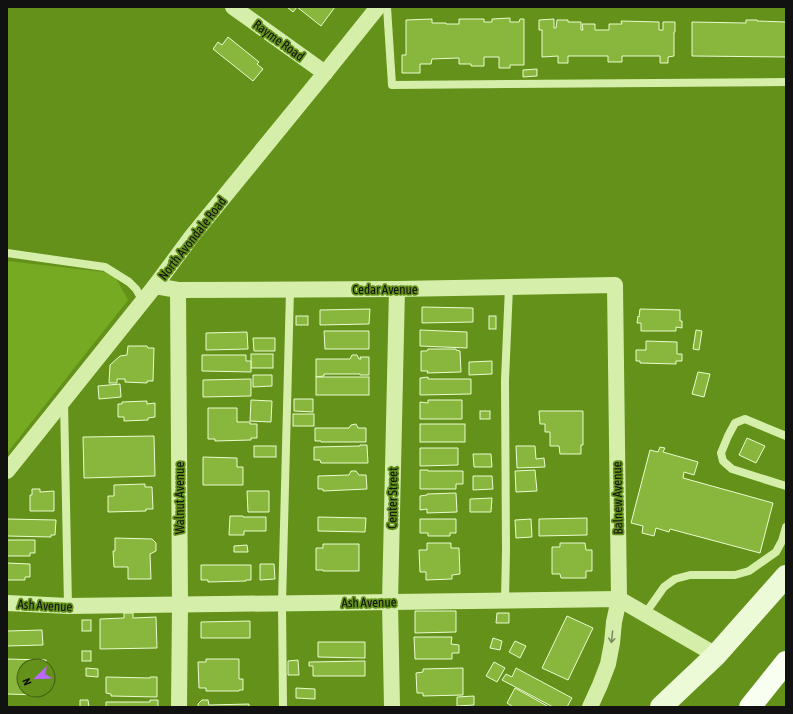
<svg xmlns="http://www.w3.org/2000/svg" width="793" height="714" viewBox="0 0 793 714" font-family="'Asap Condensed',sans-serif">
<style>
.green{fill:#77aa23}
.building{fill:#89b73e;stroke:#ebfbd0}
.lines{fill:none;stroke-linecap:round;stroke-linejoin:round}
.lane{stroke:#d5efaa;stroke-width:8}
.street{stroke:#d5efaa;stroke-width:16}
.secondary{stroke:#ecfad7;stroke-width:22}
.primary{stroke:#f9fff1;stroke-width:22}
.oneway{stroke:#7d8b65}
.labels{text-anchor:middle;stroke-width:3.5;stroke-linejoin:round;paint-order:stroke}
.street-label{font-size:13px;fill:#111;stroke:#63911a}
</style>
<rect width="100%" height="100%" fill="#63911a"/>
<polygon class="green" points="7,261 113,273 128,300 7,453"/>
<g class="building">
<polygon points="287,7 335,7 321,26 297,7 293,12"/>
<polygon points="510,18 510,22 519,22 520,19 524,19 524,65 510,65 510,68 499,68 499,57 484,57 484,66 471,66 471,64 459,64 459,58 432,59 431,64 420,64 420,73 402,73 402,55 406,55 406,20 432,19 432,23 446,23 446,24 459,24 459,19 484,19 484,22 492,22 492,19"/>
<polygon points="554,19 554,28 556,28 557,20 568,20 568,22 581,22 581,30 583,30 582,24 595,24 595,30 609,30 609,24 622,24 621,21 659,22 659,30 663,30 663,22 675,22 675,32 674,32 674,56 668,57 668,63 660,63 660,56 622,56 622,62 608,62 608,56 568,56 568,63 558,63 558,56 542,57 542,30 539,30 539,20"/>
<polygon points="746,20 757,20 757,21 786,22 786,57 692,56 692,22 746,23"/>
<polygon points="228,37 259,62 257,64 263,69 253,81 213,49 218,42 222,45"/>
<polygon points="537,69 537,76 523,77 523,70"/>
<polygon points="422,307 473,308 473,322 422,323"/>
<polygon points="370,309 369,324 320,325 320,310"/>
<polygon points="640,309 680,310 680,321 682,321 682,328 676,327 676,331 641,331 641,323 637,323 638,316 639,317"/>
<rect x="296" y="316" width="12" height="9"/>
<rect x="489" y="316" width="7" height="13"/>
<polygon points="420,330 467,332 467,348 420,346"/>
<polygon points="696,330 702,331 699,350 693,349"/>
<polygon points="324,331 369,331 369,349 325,349"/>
<polygon points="247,332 248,349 206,350 206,333"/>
<polygon points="253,338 275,338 275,351 254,351"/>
<polygon points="646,341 677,342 677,354 682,354 682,361 676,361 676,364 640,363 640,361 636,361 636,350 646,350"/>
<polygon points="128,346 147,346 148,348 154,348 153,381 147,381 147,383 125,382 125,379 117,379 117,383 109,383 110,365 120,356 127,355"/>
<polygon points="428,349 456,349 456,350 460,351 461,372 427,373 428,371 421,371 421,351 427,351"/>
<rect x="251" y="354" width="22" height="14"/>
<polygon points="202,355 246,355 246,361 251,361 251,372 202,371"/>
<polygon points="352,355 357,355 359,359 361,359 360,357 369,357 369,375 360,375 360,374 324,374 324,376 316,377 316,359 350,359"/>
<polygon points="492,361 492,374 469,375 469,362"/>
<polygon points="698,372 710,374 704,397 692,394"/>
<polygon points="253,375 272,375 272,386 253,387"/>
<rect x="316" y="377" width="53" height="18"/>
<polygon points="428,377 428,379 471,379 471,394 420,395 420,378"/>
<polygon points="251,379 251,396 203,397 203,380"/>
<polygon points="120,384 121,397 99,399 98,386"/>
<polygon points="294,399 313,399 313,412 294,411"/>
<polygon points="251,400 272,401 271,422 250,421"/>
<polygon points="428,400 462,400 462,419 420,419 420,402 428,403"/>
<polygon points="147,401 147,404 155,403 155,417 148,418 148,420 124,421 124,417 118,417 118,404 122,404 122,402"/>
<polygon points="208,408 237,408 237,422 250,422 250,424 257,424 257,438 251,438 251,440 215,441 215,439 208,439"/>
<rect x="480" y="411" width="10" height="8"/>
<polygon points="539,411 583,411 583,445 581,445 581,454 560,454 559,446 550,446 550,432 545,432 545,424 540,424"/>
<rect x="293" y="414" width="21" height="12"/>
<polygon points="356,424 358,428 366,428 366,442 321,442 321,441 315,441 315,428 349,428 351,425"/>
<rect x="420" y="424" width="45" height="18"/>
<polygon points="154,436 155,476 84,478 83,437"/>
<polygon points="747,438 765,446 756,463 739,455"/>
<polygon points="360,445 367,445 368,463 321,463 320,460 314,460 314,447 360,446"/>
<rect x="254" y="446" width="22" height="11"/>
<polygon points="516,446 535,446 536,459 544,458 545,467 517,468"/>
<polygon points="660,447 665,448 663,452 698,462 694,475 684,472 683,478 773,503 760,553 670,529 669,532 656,528 654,536 642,533 643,526 631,523 650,450 658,452"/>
<polygon points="420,448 458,448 458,465 420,466"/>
<polygon points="473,454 491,454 492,467 474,467"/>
<polygon points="203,457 237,458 237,467 243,467 243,485 203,485"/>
<polygon points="420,470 428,470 428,471 463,471 463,484 456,484 456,489 420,489"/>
<polygon points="535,470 537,491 516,492 515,471"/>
<polygon points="351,471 356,471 359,475 366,475 367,489 323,491 323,489 318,489 318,476 349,475"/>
<polygon points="473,476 492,476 493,489 473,490"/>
<polygon points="145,484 145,487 152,487 153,509 146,509 146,511 108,512 108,496 114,496 114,485"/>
<polygon points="32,489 40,489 40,492 54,491 54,511 30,511 30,495 32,495"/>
<polygon points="247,491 269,491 269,512 248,512"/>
<polygon points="456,493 457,512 427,513 427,509 420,510 420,496 427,495 427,494"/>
<polygon points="492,498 491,512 470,512 470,499"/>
<polygon points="230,516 243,516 243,517 266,517 266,531 244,531 244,535 229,535"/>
<polygon points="318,517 366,518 365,532 318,531"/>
<polygon points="587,518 587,535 539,536 539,519"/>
<polygon points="7,519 56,520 55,535 51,535 51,537 7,536"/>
<polygon points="420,519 456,519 456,533 450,533 450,536 428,536 428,533 420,533"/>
<polygon points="531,519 532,537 516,538 515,520"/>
<polygon points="115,538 152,539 156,543 156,551 150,554 151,579 128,579 128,567 114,567 113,551 115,551"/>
<polygon points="7,540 35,540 35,553 30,553 30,556 7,556"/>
<polygon points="427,543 451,543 451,548 459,548 460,574 452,575 452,579 426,580 426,572 420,572 419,550 427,550"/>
<polygon points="560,543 585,543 586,550 592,550 592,571 586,571 586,578 561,578 560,574 552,574 552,547 560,547"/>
<polygon points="323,544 359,544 359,571 323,571 323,570 316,570 316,548 323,548"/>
<polygon points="247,545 248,552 234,552 234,546"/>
<polygon points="7,563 30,564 30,577 25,577 25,580 7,580"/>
<polygon points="260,564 274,564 275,579 260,580"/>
<polygon points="201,565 251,565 251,580 246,580 246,581 208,582 208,580 201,580"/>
<polygon points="415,611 456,611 456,632 415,633"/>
<polygon points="124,613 133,613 133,618 156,617 157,648 100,649 100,619 124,618"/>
<polygon points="497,613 509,613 509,623 496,623"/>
<polygon points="567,616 593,628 568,680 542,668"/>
<rect x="82" y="620" width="9" height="11"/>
<polygon points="250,621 250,638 201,638 201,622"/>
<polygon points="42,630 43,645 7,646 7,631"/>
<polygon points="414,637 452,637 451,644 459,645 459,653 452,653 452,659 415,659"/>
<polygon points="493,638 502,641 500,650 490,648"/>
<polygon points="515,641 526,646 520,658 509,652"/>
<polygon points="318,642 365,642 365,658 318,657"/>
<rect x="82" y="651" width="9" height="10"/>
<polygon points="7,659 46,660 46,666 24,666 24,690 40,690 40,695 7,694"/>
<polygon points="206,659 239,659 239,679 243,679 243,690 239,690 239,691 206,691 206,688 199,688 198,662 206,662"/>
<polygon points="298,660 299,675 288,675 288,661"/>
<polygon points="365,661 365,676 313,676 313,666 309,666 309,662"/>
<polygon points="494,662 505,668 497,682 486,676"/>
<polygon points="86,668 98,669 98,677 86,676"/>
<polygon points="463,668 463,695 423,696 423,693 417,693 416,673 423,672 423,669"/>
<polygon points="516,668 572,698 567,707 553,707 502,680 506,674 512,677"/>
<polygon points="106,677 150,678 150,677 157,677 157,697 111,696 111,694 106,693"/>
<polygon points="296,688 315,689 315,699 296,698"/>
<polygon points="515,688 549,707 513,707 507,703"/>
<polygon points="474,696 474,705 457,706 457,697"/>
<polygon points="80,700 88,700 89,707 80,707"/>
<polygon points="150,700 158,700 158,707 106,707 106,702 150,702"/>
<polygon points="202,700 208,700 209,705 249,704 249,707 198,707 198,704"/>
</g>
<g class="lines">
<g class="lane">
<polyline points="387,7 392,85 786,82"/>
<polyline points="7,253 105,267 129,282 136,289 143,301"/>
<polyline points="64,401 68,606"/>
<polyline points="786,436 745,419 735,423 728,436 721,453 723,461 732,469 786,486"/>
<polyline points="505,600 506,550 505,380 509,287"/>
<polyline points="645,614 664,587 675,579 690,575 735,575 749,571 776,552 782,541 786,527"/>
<polyline points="283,707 282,604 290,290"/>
</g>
<g class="street">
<polyline points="233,7 325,73"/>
<polyline points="155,286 178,290 397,289 615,285 619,599 614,622 612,643 608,664 600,685 590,707"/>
<polyline points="178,290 180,605 179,707"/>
<polyline points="7,471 155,286 192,236 325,73 378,7"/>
<polyline points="7,603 68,606 619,599 716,655"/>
<polyline points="392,707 390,602 397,289"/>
</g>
<polyline class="secondary" points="661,707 716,655 786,576"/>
<polyline class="primary" points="750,707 786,662"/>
</g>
<defs><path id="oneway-shaft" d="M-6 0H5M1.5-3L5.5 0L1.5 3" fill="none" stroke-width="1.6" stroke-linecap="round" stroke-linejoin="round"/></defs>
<use class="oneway" href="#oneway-shaft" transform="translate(612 637) rotate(96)"/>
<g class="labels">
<g class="street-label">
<text transform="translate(279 40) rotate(36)" y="5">Rayme Road</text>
<text transform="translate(192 238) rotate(-52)" y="5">North Avondale Road</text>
<text x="385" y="294">Cedar Avenue</text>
<text transform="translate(179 498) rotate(-90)" y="5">Walnut Avenue</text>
<text transform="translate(392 498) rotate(-89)" y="5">Center Street</text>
<text transform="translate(617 498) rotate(-91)" y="5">Balnew Avenue</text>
<text transform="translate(369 602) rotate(-1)" y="5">Ash Avenue</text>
<text transform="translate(45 605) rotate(3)" y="5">Ash Avenue</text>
</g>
</g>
<rect width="793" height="714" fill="none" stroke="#111111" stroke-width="16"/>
<g transform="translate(36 678) rotate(247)"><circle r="19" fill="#63911a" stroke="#425e16"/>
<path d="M0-3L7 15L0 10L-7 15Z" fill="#b967ff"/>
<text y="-6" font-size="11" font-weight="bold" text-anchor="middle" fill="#111111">N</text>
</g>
</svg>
